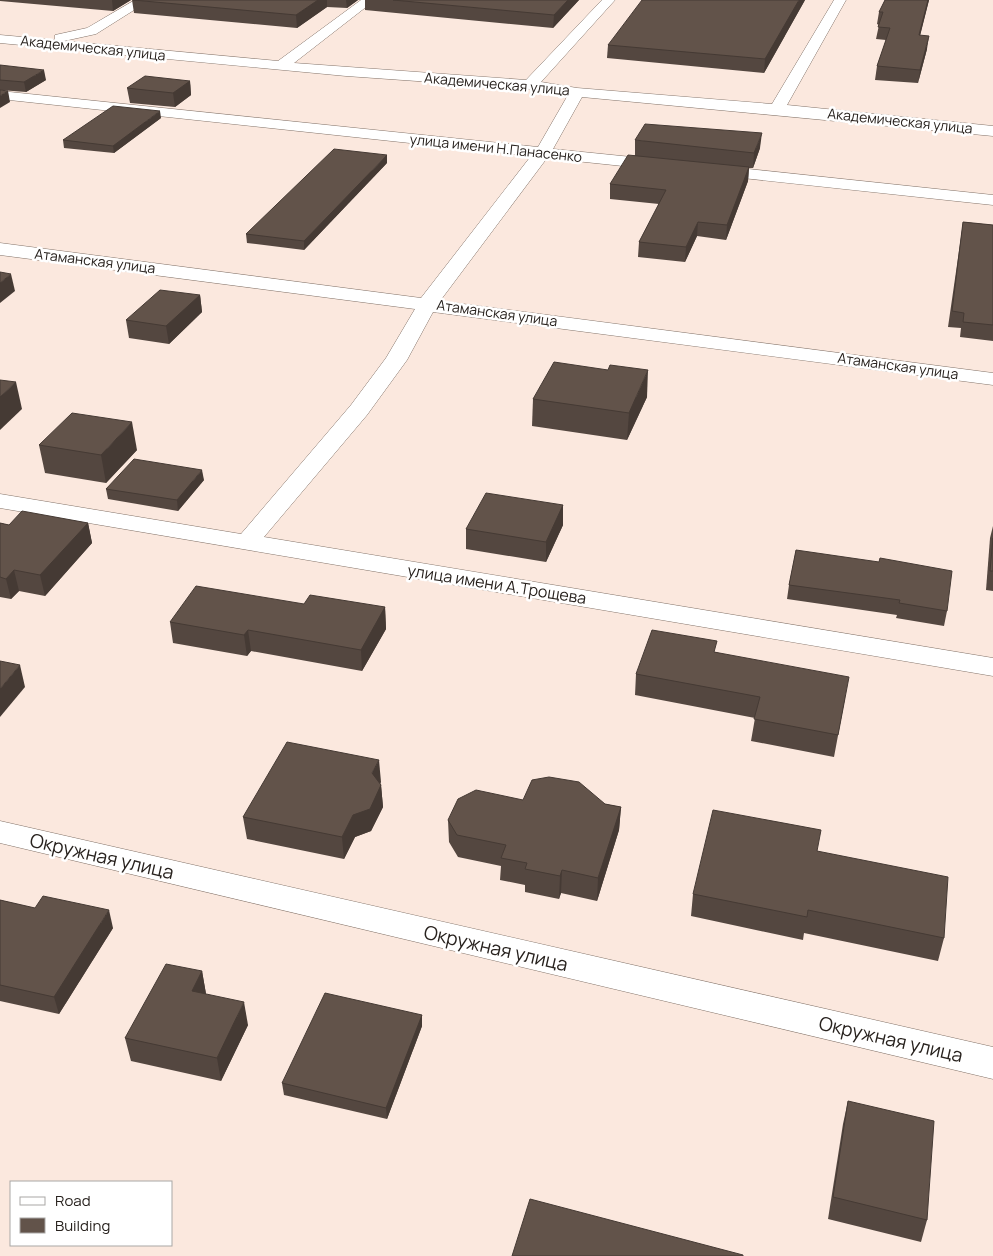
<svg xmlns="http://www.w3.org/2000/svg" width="993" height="1256" viewBox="0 0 993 1256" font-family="Manrope,sans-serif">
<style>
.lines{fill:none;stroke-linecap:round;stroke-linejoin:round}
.minor-casing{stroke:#837369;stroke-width:1}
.minor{fill:#fff;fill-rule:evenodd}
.wall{fill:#544740}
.shaded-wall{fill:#453a34}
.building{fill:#62534a;stroke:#453a34}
.labels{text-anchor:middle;stroke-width:5;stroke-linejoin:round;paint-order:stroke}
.far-street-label{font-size:14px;fill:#28221e;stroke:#fff}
.street-label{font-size:16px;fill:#28221e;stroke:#fff}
.near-street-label{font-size:19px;fill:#28221e;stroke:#fff}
</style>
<rect width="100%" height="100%" fill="#fbe8de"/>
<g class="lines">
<g class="minor-casing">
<g id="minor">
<polygon points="135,0 150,0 96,34 64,41 278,61 361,0 375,0 294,63 526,80 602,0 615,0 541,82 577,88 772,104 834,0 846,0 787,105 993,126 993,136 582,97 553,149 661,160 667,161 669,165 667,169 661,170 547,158 440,301 993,373 993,385 433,312 407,360 367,415 264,537 993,658 993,676 0,508 0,494 241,534 351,405 386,358 415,309 0,255 0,243 421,298 531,156 0,99 0,91 538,147 568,95 530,89 346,76 0,43 0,35 55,40 55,35 87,28"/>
<polygon points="711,165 993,195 993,205 705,174 703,170 705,166"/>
<polygon points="0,821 993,1047 993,1079 0,843"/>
</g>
</g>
<use href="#minor" class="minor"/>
</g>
<g class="wall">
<polygon points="0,0 131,0 113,11 0,1"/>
<polygon points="132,0 358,0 347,8 327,7 297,28 134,13"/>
<polygon points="365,0 579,0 553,28 365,10"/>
<polygon points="805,0 764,73 607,58 608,45"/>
<polygon points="885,0 929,0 920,35 927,49 918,83 875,80 877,66 886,40 876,39 879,25 877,24 879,12"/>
<polygon points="0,65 46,80 26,92 0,90"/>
<polygon points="190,81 191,95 175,107 130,103 127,88"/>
<polygon points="161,118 114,153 64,148 63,140"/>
<polygon points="635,140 760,148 753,168 749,168 748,181 726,240 697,236 685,262 638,257 639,242 659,204 610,199 610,184 635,155"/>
<polygon points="387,163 304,250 247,243 246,234"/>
<polygon points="963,222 993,225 993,341 960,337 961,328 948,327 961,237"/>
<polygon points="200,295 202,312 169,344 129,338 126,320"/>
<polygon points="647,397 627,440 532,426 533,399"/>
<polygon points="39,445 137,450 106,483 45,473"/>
<polygon points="204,480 178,511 108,499 106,489"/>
<polygon points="563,505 563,525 546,562 466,549 466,529"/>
<polygon points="0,523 9,525 88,523 92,543 45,596 19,591 11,599 0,597"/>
<polygon points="993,526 993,591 986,590 990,538"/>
<polygon points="796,550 947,611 944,626 896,618 897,615 787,599 789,585"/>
<polygon points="304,604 385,607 386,629 362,671 251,651 247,656 173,643 170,622"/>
<polygon points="716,652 845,698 834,757 751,741 755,718 635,695 636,674"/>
<polygon points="381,782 380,783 381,785 383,807 371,831 355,837 344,859 247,839 243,817"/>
<polygon points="523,800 605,804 621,807 619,830 597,901 561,893 559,899 525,892 525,885 500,880 501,866 458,857 449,842 448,820"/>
<polygon points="817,851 944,938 938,961 804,933 803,940 691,916 693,894"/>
<polygon points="0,900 113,928 59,1014 0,1001"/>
<polygon points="202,971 206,994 248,1025 221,1081 131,1061 125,1038"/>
<polygon points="422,1015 422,1026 387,1119 284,1095 282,1083"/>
<polygon points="848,1101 927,1220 921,1242 828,1219 843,1124"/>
</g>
<g class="shaded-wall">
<polygon points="112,0 131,0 113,11"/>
<polygon points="318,0 327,0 327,7 297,28 296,15"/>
<polygon points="346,0 358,0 347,8"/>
<polygon points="568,0 579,0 553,28 554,15"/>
<polygon points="799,0 805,0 764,73 765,59"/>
<polygon points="928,0 929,0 917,48 919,35"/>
<polygon points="929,36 927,49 918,83 920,70"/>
<polygon points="44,70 46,80 26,92 24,82"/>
<polygon points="190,81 191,95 175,107 173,93"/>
<polygon points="8,91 10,102 0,108 0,96"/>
<polygon points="160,111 161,118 114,153 113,146"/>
<polygon points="762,133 760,148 753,168 754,153"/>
<polygon points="387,155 387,163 304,250 304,241"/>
<polygon points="749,167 748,181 726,240 727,225"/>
<polygon points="698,222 697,236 685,262 686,247"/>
<polygon points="11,274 15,291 0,303 0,283"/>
<polygon points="200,295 202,312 169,344 166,326"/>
<polygon points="648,370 647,397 627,440 629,413"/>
<polygon points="16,382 22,409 0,430 0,397"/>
<polygon points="132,422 137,450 106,483 101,455"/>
<polygon points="202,470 204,480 178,511 177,500"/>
<polygon points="563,505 563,525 546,562 546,542"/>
<polygon points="88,523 92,543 45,596 40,575"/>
<polygon points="14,570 19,591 11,599 6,579"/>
<polygon points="385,607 386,629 362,671 361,650"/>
<polygon points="248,630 251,651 247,656 244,635"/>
<polygon points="20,665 25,687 0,717 0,689"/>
<polygon points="379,760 381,782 374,796 372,773"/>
<polygon points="381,785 383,807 371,831 355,837 344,859 342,837 353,815"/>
<polygon points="621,807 619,830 597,901 598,878"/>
<polygon points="562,870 561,893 559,899 560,876"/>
<polygon points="109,910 113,928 59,1014 54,997"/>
<polygon points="202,971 206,994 192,991"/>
<polygon points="244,1002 248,1025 221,1081 217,1058"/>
<polygon points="422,1015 422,1026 387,1119 386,1108"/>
</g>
<g class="building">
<polygon points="133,0 318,0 296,15"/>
<polygon points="393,0 568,0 554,15"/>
<polygon points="642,0 799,0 765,59 608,45"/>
<polygon points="885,0 928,0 919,35 929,36 920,70 877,66 890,28 878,27 883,12 879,12"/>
<polygon points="0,65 44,70 24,82 0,80"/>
<polygon points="145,76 190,81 173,93 127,88"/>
<polygon points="0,90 8,91 0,96"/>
<polygon points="113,106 160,111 113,146 63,140"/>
<polygon points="645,124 762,133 754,153 635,140"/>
<polygon points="334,149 387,155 304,241 246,234"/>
<polygon points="628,155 749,167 727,225 698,222 686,247 639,242 666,190 610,184"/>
<polygon points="963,222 993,225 993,325 963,322 964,313 952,311"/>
<polygon points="0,272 11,274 0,283"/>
<polygon points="160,290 200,295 166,326 126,320"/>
<polygon points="554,362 608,370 610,365 648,370 629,413 533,399"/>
<polygon points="0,380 16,382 0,397"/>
<polygon points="72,413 132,422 101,455 39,445"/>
<polygon points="134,459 202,470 177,500 106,489"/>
<polygon points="486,493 563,505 546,542 466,529"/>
<polygon points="22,511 88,523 40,575 14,570 6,579 0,577 0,523 9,525"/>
<polygon points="993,538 993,571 990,571"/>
<polygon points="796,550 879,562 880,558 952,571 947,611 899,603 900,600 789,585"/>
<polygon points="196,586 304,604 310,595 385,607 361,650 248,630 244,635 170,622"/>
<polygon points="652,630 717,641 714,652 849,677 838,735 754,719 760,697 636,674"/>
<polygon points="0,661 20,665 0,689"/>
<polygon points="287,742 379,760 372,773 381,785 370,809 353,815 342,837 243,817"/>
<polygon points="549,777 579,782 605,804 621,807 598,878 562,870 560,876 525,869 527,863 501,858 506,845 457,835 448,820 458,799 476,790 523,800 532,780"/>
<polygon points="713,810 821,830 817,851 948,877 944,938 808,910 807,917 693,894"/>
<polygon points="43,896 109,910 54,997 0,985 0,900 35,908"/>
<polygon points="166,964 202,971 192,991 244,1002 217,1058 125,1038"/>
<polygon points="325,993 422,1015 386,1108 282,1083"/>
<polygon points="848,1101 934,1121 927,1220 833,1197"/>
<polygon points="530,1199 743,1255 743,1256 512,1256"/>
</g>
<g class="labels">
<g class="far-street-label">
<text transform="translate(93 48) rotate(6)" y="5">Академическая улица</text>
<text transform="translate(497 84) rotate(5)" y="5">Академическая улица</text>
<text transform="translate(900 121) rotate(6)" y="5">Академическая улица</text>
<text transform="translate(496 148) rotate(6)" y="5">улица имени Н.Панасенко</text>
<text transform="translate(95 261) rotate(7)" y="5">Атаманская улица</text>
<text transform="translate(497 313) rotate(8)" y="5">Атаманская улица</text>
<text transform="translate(898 366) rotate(8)" y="5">Атаманская улица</text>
</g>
<g class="street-label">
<text transform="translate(497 584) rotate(9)" y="6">улица имени А.Трощева</text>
</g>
<g class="near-street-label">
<text transform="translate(102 856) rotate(13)" y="7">Окружная улица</text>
<text transform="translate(496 948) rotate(13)" y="7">Окружная улица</text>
<text transform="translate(891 1039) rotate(13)" y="7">Окружная улица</text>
</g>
</g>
<rect x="10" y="1181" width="162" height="65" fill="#ffffff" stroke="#a9a7a5"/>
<rect x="20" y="1197" width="25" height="8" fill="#ffffff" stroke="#a9a7a5"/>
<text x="55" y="1206" font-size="15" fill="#28221e">Road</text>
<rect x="20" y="1218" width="25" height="15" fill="#62534a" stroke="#a9a7a5"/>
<text x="55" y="1231" font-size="15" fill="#28221e">Building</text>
</svg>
